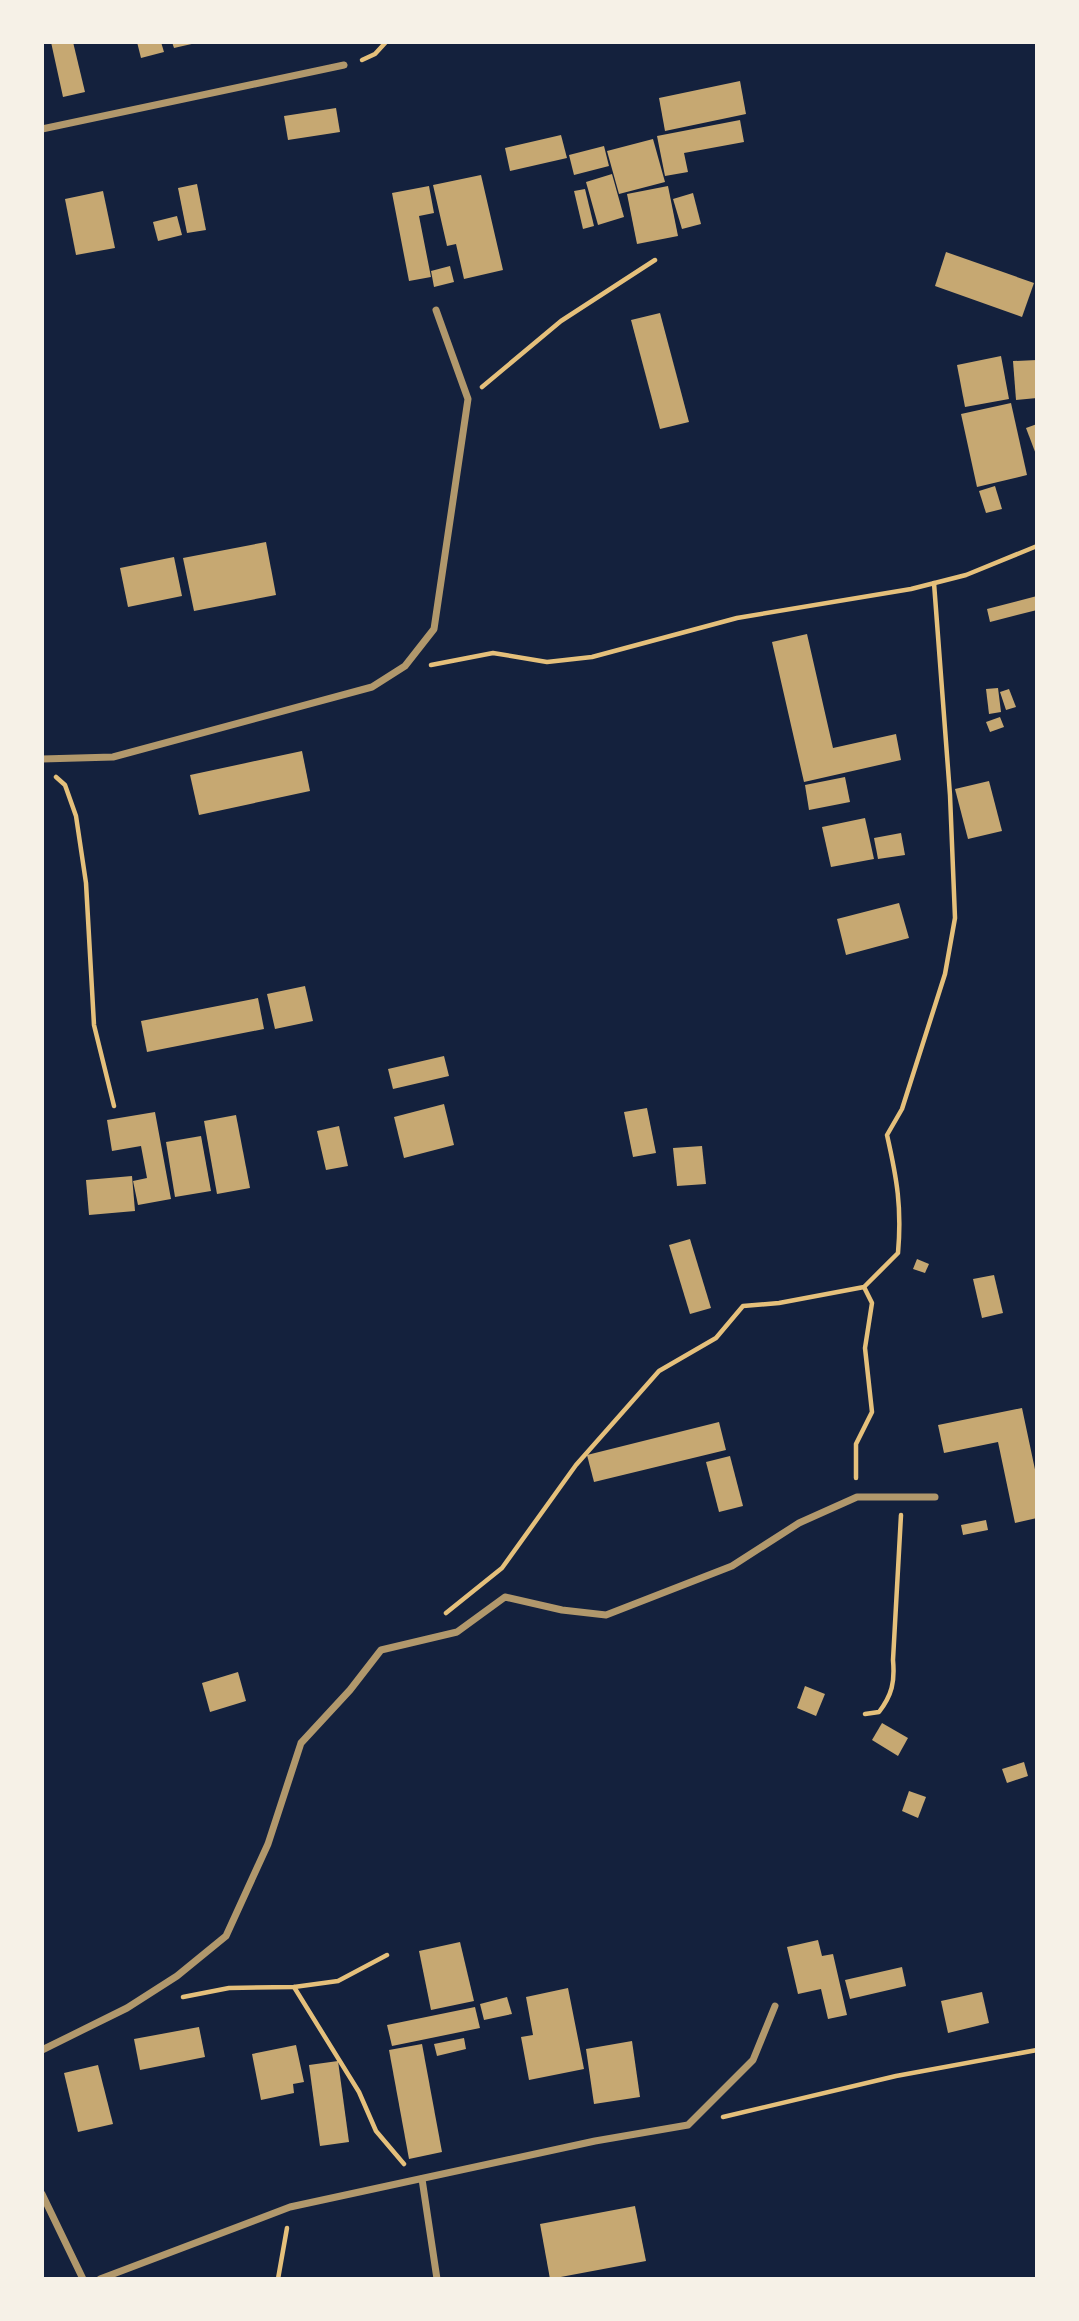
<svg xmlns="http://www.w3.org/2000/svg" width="1079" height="2321" viewBox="0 0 1079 2321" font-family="'Asap Condensed',sans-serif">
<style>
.building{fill:#c6a872}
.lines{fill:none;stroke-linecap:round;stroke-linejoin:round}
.path{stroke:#e5c07b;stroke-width:4.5}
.minor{stroke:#b1986c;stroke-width:7}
</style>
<rect width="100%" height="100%" fill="#14213d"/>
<g class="building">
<polygon points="51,42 73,42 85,92 63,97"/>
<polygon points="137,42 161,42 164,52 141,58"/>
<polygon points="172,42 196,42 196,43 174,48"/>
<polygon points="740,81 746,114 665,131 659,98"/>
<polygon points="336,108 340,132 288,140 284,116"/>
<polygon points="740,120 744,142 684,153 688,172 665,176 657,136"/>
<polygon points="561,135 567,158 510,171 505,148"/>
<polygon points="653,139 665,182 619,194 607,151"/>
<polygon points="604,146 609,166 574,175 569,155"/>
<polygon points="612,174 624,217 598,225 586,182"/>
<polygon points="481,175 503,270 464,279 456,244 447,246 433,185"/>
<polygon points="197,184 206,230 187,233 178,188"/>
<polygon points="429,186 434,213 419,216 431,277 409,281 392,193"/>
<polygon points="668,186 678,236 637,244 627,194"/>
<polygon points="585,189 594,226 583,229 574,191"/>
<polygon points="103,191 115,248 76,255 65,199"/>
<polygon points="693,193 701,224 682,229 673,199"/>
<polygon points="177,216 182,235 158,241 153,222"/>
<polygon points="946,252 1034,283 1022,317 935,286"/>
<polygon points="450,266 454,282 434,287 431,271"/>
<polygon points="660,313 689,422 660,429 631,320"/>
<polygon points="1001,356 1009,399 965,407 957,365"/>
<polygon points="1037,360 1037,398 1016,400 1013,361"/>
<polygon points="1011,403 1027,475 977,487 961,414"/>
<polygon points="1037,424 1037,457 1026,428"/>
<polygon points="995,486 1002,509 986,513 979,491"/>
<polygon points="266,542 276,595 194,611 183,558"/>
<polygon points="174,557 182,596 128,607 120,568"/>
<polygon points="1037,596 1037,610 990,622 987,609"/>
<polygon points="807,634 833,748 896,734 901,760 804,782 772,642"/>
<polygon points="998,688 1001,712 989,714 986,689"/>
<polygon points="1009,689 1016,707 1006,710 1000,692"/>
<polygon points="1000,717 1004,727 990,732 986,722"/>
<polygon points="302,751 310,791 199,815 190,775"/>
<polygon points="845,777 850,802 809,810 805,785"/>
<polygon points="989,781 1002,831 968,839 955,789"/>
<polygon points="865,818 874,859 831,867 822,827"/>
<polygon points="901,833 905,855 878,859 874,838"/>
<polygon points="899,903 909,938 846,955 837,919"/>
<polygon points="305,986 313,1021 275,1029 267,994"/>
<polygon points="258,998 264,1029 147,1052 141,1021"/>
<polygon points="444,1056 449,1076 393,1089 388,1069"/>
<polygon points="444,1104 454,1145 404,1158 394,1117"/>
<polygon points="647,1108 656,1153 633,1157 624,1112"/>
<polygon points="155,1112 171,1199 138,1205 133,1181 147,1178 141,1146 112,1151 107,1120"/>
<polygon points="236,1115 250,1188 217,1194 204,1121"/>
<polygon points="339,1126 348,1166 326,1170 317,1131"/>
<polygon points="201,1136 211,1191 175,1197 166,1142"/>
<polygon points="702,1146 706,1184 677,1186 673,1148"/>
<polygon points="132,1176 135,1211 89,1215 86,1180"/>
<polygon points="690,1239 711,1308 690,1314 669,1245"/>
<polygon points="917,1259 929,1264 925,1273 913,1269"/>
<polygon points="994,1275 1003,1313 982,1318 973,1279"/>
<polygon points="1022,1408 1037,1479 1037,1518 1015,1523 998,1442 944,1453 938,1425"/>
<polygon points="719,1422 726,1450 594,1482 587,1455"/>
<polygon points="730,1456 743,1506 719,1512 706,1462"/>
<polygon points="986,1520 988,1530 963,1535 961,1525"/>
<polygon points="238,1672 246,1701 210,1712 202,1683"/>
<polygon points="805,1686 825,1694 816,1716 797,1708"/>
<polygon points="882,1723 908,1738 898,1756 872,1740"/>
<polygon points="1024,1762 1028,1776 1007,1783 1002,1769"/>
<polygon points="909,1791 926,1797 918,1818 902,1811"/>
<polygon points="818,1940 822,1956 833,1954 847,2015 828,2019 821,1989 798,1994 787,1947"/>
<polygon points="460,1942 474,2001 431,2010 419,1951"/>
<polygon points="902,1967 906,1986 850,1999 845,1980"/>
<polygon points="568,1988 584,2069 529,2080 521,2037 533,2035 526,1997"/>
<polygon points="982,1992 989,2023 948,2033 941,2001"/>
<polygon points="507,1997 512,2014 484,2020 480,2004"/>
<polygon points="475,2007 480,2028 392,2046 387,2025"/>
<polygon points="199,2027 205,2057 140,2070 134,2039"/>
<polygon points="464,2038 466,2049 437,2056 434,2044"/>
<polygon points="632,2041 640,2097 594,2104 586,2049"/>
<polygon points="422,2044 442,2152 409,2159 389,2050"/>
<polygon points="296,2045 304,2082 293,2084 294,2093 261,2100 252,2054"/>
<polygon points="338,2061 349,2142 320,2146 309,2065"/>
<polygon points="98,2065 113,2124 78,2132 64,2073"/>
<polygon points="635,2206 646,2261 550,2279 540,2224"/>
</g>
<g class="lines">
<g class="path">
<polyline points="362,60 375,54 386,42"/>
<polyline points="482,387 561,321 655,260"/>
<polyline points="431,665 493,653 547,662 592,657 737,618 911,589 966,575 1037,546"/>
<polyline points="56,777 65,785 76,816 86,883 94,1025 114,1106"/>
<polyline points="856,1478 856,1444 872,1412 865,1348 872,1303 864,1287"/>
<path d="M446,1613L502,1568L576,1465L659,1371L716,1338L743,1306L779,1303L864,1287L898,1253C902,1208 897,1179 887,1135L902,1109L945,974L955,918L950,795L934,583"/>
<path d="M865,1714L879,1712C892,1695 895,1682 893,1660L901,1515"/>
<polyline points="294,1987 359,2092 376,2131 404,2164"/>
<polyline points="183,1997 229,1988 294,1987 338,1981 387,1955"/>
<polyline points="723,2117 896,2076 1037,2050"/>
<polyline points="278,2279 287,2228"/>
</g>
<g class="minor">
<polyline points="42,129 344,65"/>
<polyline points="42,759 113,757 372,687 405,666 434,629 468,399 436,310"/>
<polyline points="42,2050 127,2008 177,1976 226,1936 268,1844 301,1743 350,1690 381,1650 457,1632 505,1597 562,1610 606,1615 732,1566 799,1523 857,1497 935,1497"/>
<polyline points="422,2179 437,2279"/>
<polyline points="42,2194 83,2279"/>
<polyline points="100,2279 290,2207 595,2141 688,2125 753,2060 775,2006"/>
</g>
</g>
<rect width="1079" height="2321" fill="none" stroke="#f6f1e7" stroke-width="88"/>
</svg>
